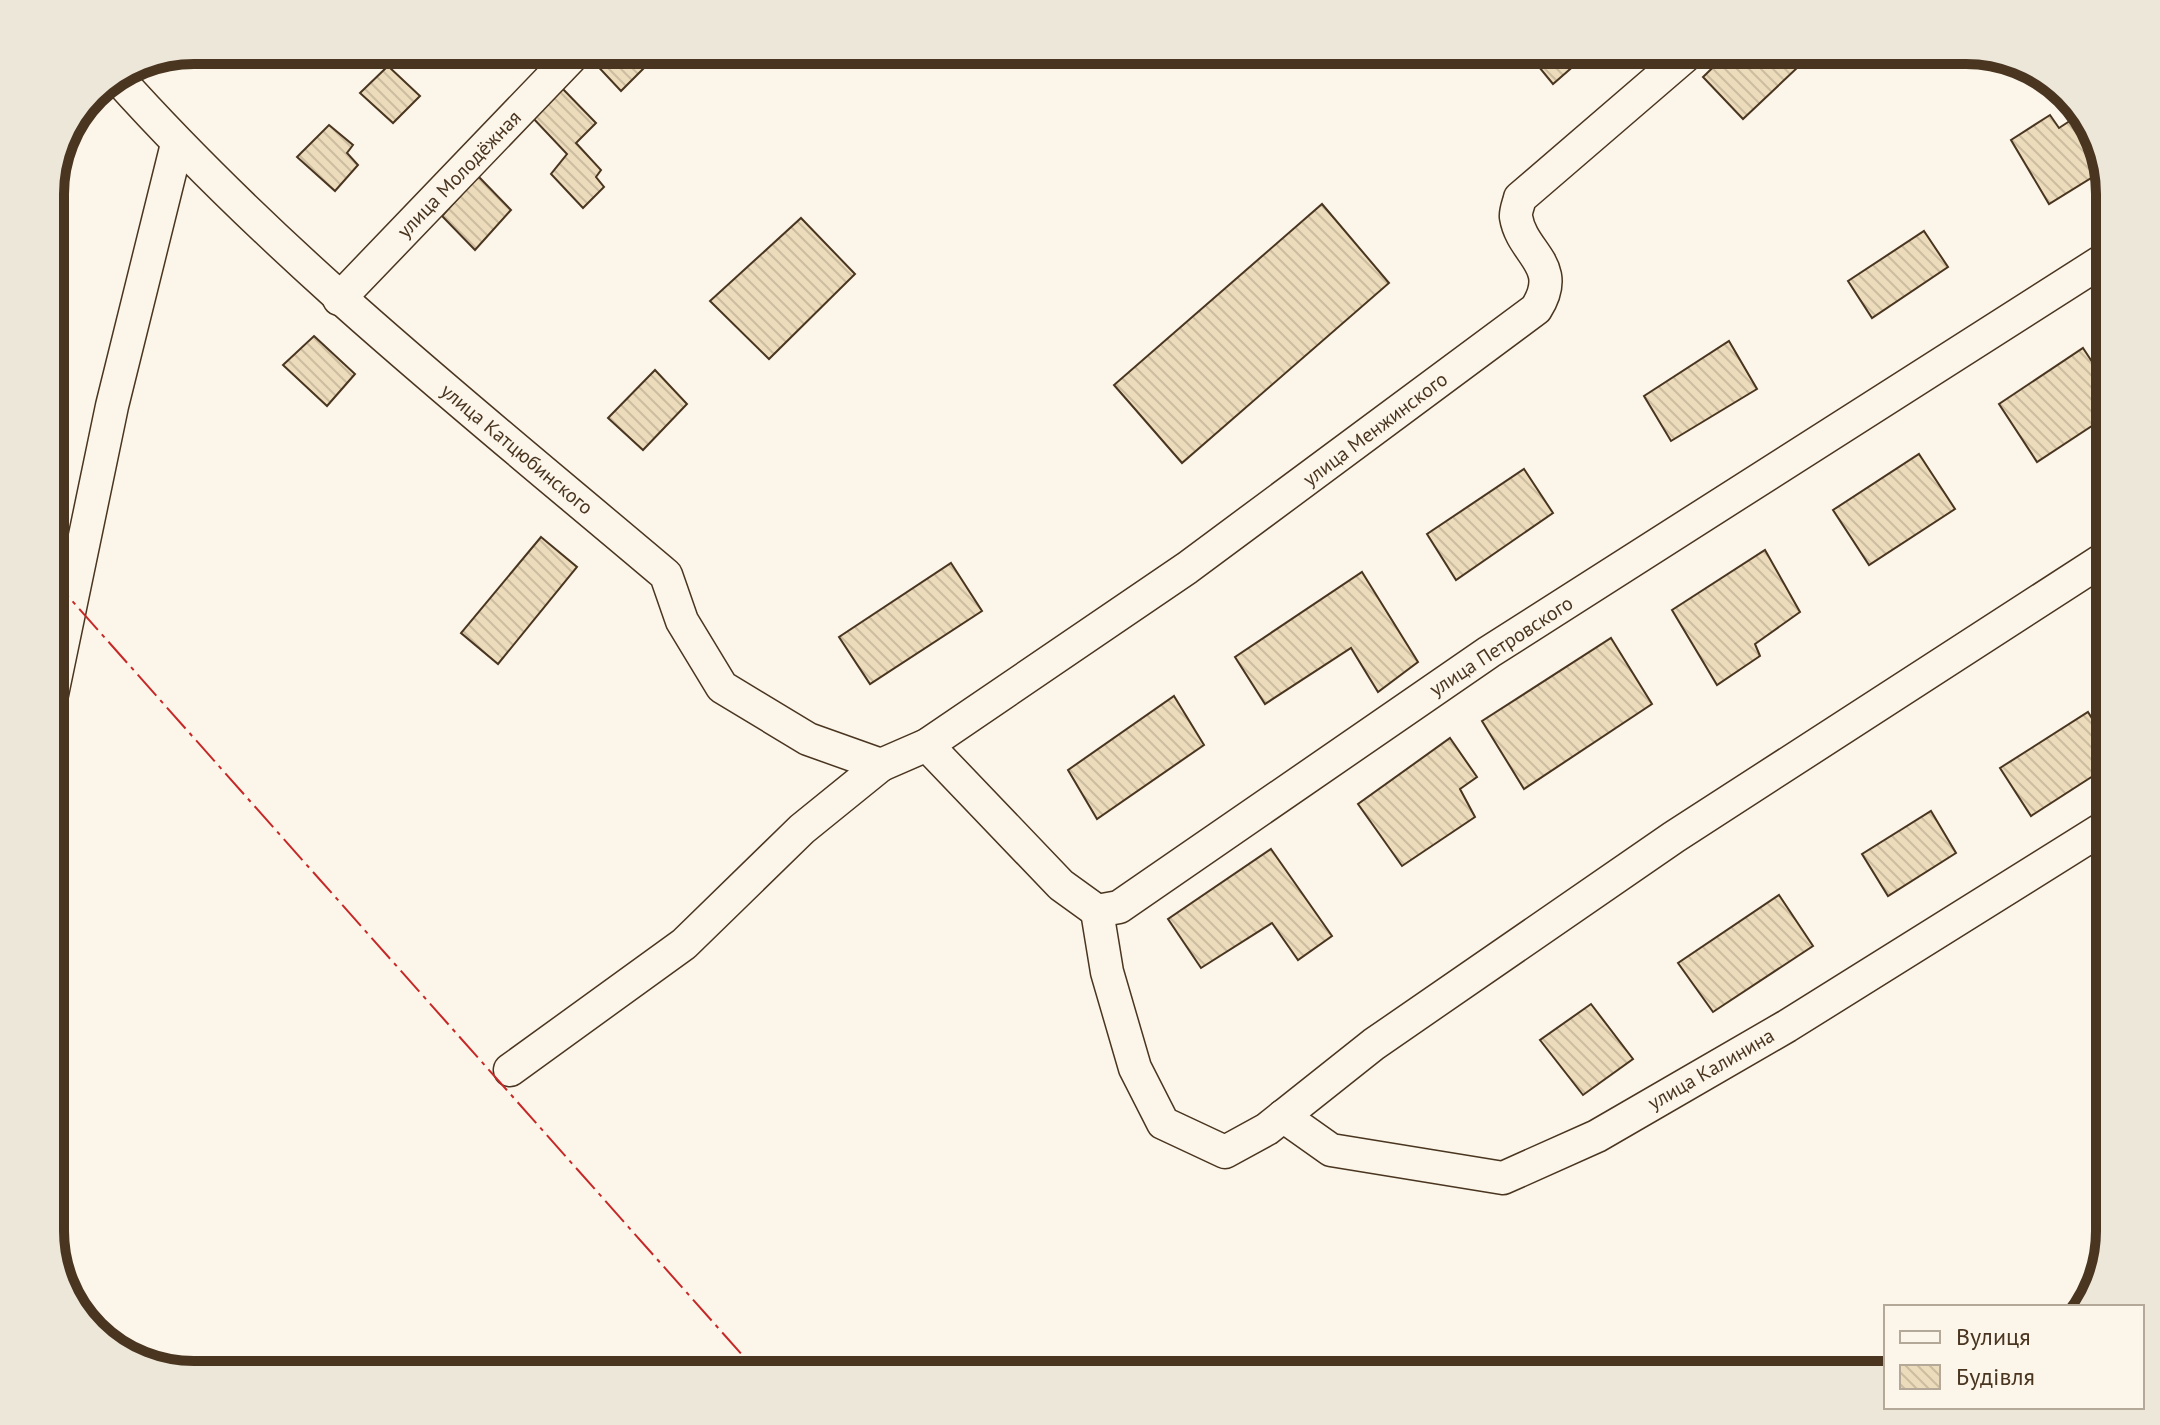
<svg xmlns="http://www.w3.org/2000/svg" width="2160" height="1425" viewBox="0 0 2160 1425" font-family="'PT Sans',sans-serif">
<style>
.building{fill:url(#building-back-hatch);stroke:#4a3520;stroke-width:2}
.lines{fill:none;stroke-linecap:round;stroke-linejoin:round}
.minor-casing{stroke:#4a3520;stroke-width:35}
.minor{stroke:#fbf6e9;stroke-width:32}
.power{stroke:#c62828;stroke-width:2;stroke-dasharray:28 6 4 6;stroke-linecap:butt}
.labels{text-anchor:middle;stroke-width:6;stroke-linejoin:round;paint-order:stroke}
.street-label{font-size:20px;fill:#4a3520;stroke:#fbf6e9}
.rim{fill:none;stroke:#4a3520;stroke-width:10}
</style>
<defs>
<pattern id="building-back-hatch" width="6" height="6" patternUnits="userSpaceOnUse" patternTransform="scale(2)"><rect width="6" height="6" fill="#ecdcbc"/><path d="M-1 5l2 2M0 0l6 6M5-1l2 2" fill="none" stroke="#ccbda1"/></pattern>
</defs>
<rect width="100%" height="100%" fill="#fbf6e9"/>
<g class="building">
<polygon points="597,50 662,50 621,91 590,58"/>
<polygon points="1525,50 1592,50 1553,84"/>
<polygon points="1731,50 1816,50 1743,119 1703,77"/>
<polygon points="388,66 420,96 393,123 360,93"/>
<polygon points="559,85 596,123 576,143 601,170 596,177 604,187 583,208 551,174 567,154 531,116"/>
<polygon points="2082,113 2091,122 2104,170 2049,204 2011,140 2050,115 2059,128"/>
<polygon points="329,125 353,145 347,153 358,165 335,191 297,157"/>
<polygon points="478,176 511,210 475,250 442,216"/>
<polygon points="1322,204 1389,283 1182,463 1114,385"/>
<polygon points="801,218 855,274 769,359 710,301"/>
<polygon points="1924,231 1948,267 1872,318 1848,281"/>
<polygon points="314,336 355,374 327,406 283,365"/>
<polygon points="1729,341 1757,389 1671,441 1644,396"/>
<polygon points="2083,348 2110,389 2110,414 2037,462 1999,404"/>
<polygon points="655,370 687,404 643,450 608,418"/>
<polygon points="1919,454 1955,509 1869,565 1833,510"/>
<polygon points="1524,469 1553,513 1456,580 1427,534"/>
<polygon points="541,537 577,567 498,664 461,633"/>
<polygon points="1765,550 1800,612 1755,644 1760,656 1717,685 1672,610"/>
<polygon points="951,563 982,611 870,684 839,637"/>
<polygon points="1362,572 1418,662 1378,692 1351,648 1265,704 1235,657"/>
<polygon points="1611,638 1652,704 1524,789 1482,721"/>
<polygon points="1174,696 1204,745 1097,819 1068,770"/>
<polygon points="2088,712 2110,747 2110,765 2031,816 2000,768"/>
<polygon points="1450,738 1477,777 1460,789 1475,817 1402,866 1358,804"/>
<polygon points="1931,811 1956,853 1888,896 1862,854"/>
<polygon points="1271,849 1332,936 1298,960 1272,923 1201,968 1168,919"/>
<polygon points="1779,895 1813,946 1713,1012 1678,963"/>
<polygon points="1591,1004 1633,1059 1583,1095 1540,1040"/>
</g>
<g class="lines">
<g class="minor-casing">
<g id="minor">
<path d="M116,76C282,261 477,415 666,575L682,621L722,687L808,739L881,765L927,745L1187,568L1536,309C1564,265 1522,254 1516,217C1515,212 1519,203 1520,198L1692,50"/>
<polyline points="339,299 578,50"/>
<polyline points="50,704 112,406 177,144"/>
<polyline points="927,745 1061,885 1097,911 1119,907 1489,652 2110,256"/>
<polyline points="1097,911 1107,972 1135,1068 1163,1123 1225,1152 1267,1129 1374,1044 1674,837 2110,555"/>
<polyline points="510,1070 684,944 802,829 881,765"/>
<polyline points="1283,1116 1331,1150 1503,1178 1597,1136 1787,1026 2110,824"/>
</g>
</g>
<use href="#minor" class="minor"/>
<polyline class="power" points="50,576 760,1375"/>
</g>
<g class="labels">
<g class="street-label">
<text transform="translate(459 174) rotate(-46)" y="7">улица Молодёжная</text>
<text transform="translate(1375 429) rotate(-37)" y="7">улица Менжинского</text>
<text transform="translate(517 449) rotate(40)" y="7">улица Катцюбинского</text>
<text transform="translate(1501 646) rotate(-33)" y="7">улица Петровского</text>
<text transform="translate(1711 1069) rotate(-30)" y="7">улица Калинина</text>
</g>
</g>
<path d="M0 0H2160V1425H0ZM194 64H1966A130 130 0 0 1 2096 194V1231A130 130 0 0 1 1966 1361H194A130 130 0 0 1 64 1231V194A130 130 0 0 1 194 64Z" fill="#ede7d9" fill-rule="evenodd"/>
<path class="rim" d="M194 64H1966A130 130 0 0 1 2096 194V1231A130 130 0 0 1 1966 1361H194A130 130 0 0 1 64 1231V194A130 130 0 0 1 194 64Z"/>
<rect x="1884" y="1305" width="260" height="104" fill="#fbf6e9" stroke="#b4a999" stroke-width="2"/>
<rect x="1900" y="1331" width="40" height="12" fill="#fbf6e9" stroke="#b4a999" stroke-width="2"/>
<text x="1956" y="1345" font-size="24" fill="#4a3520">Вулиця</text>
<rect x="1900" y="1365" width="40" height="24" fill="url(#building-back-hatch)" stroke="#b4a999" stroke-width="2"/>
<text x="1956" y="1385" font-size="24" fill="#4a3520">Будівля</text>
</svg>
